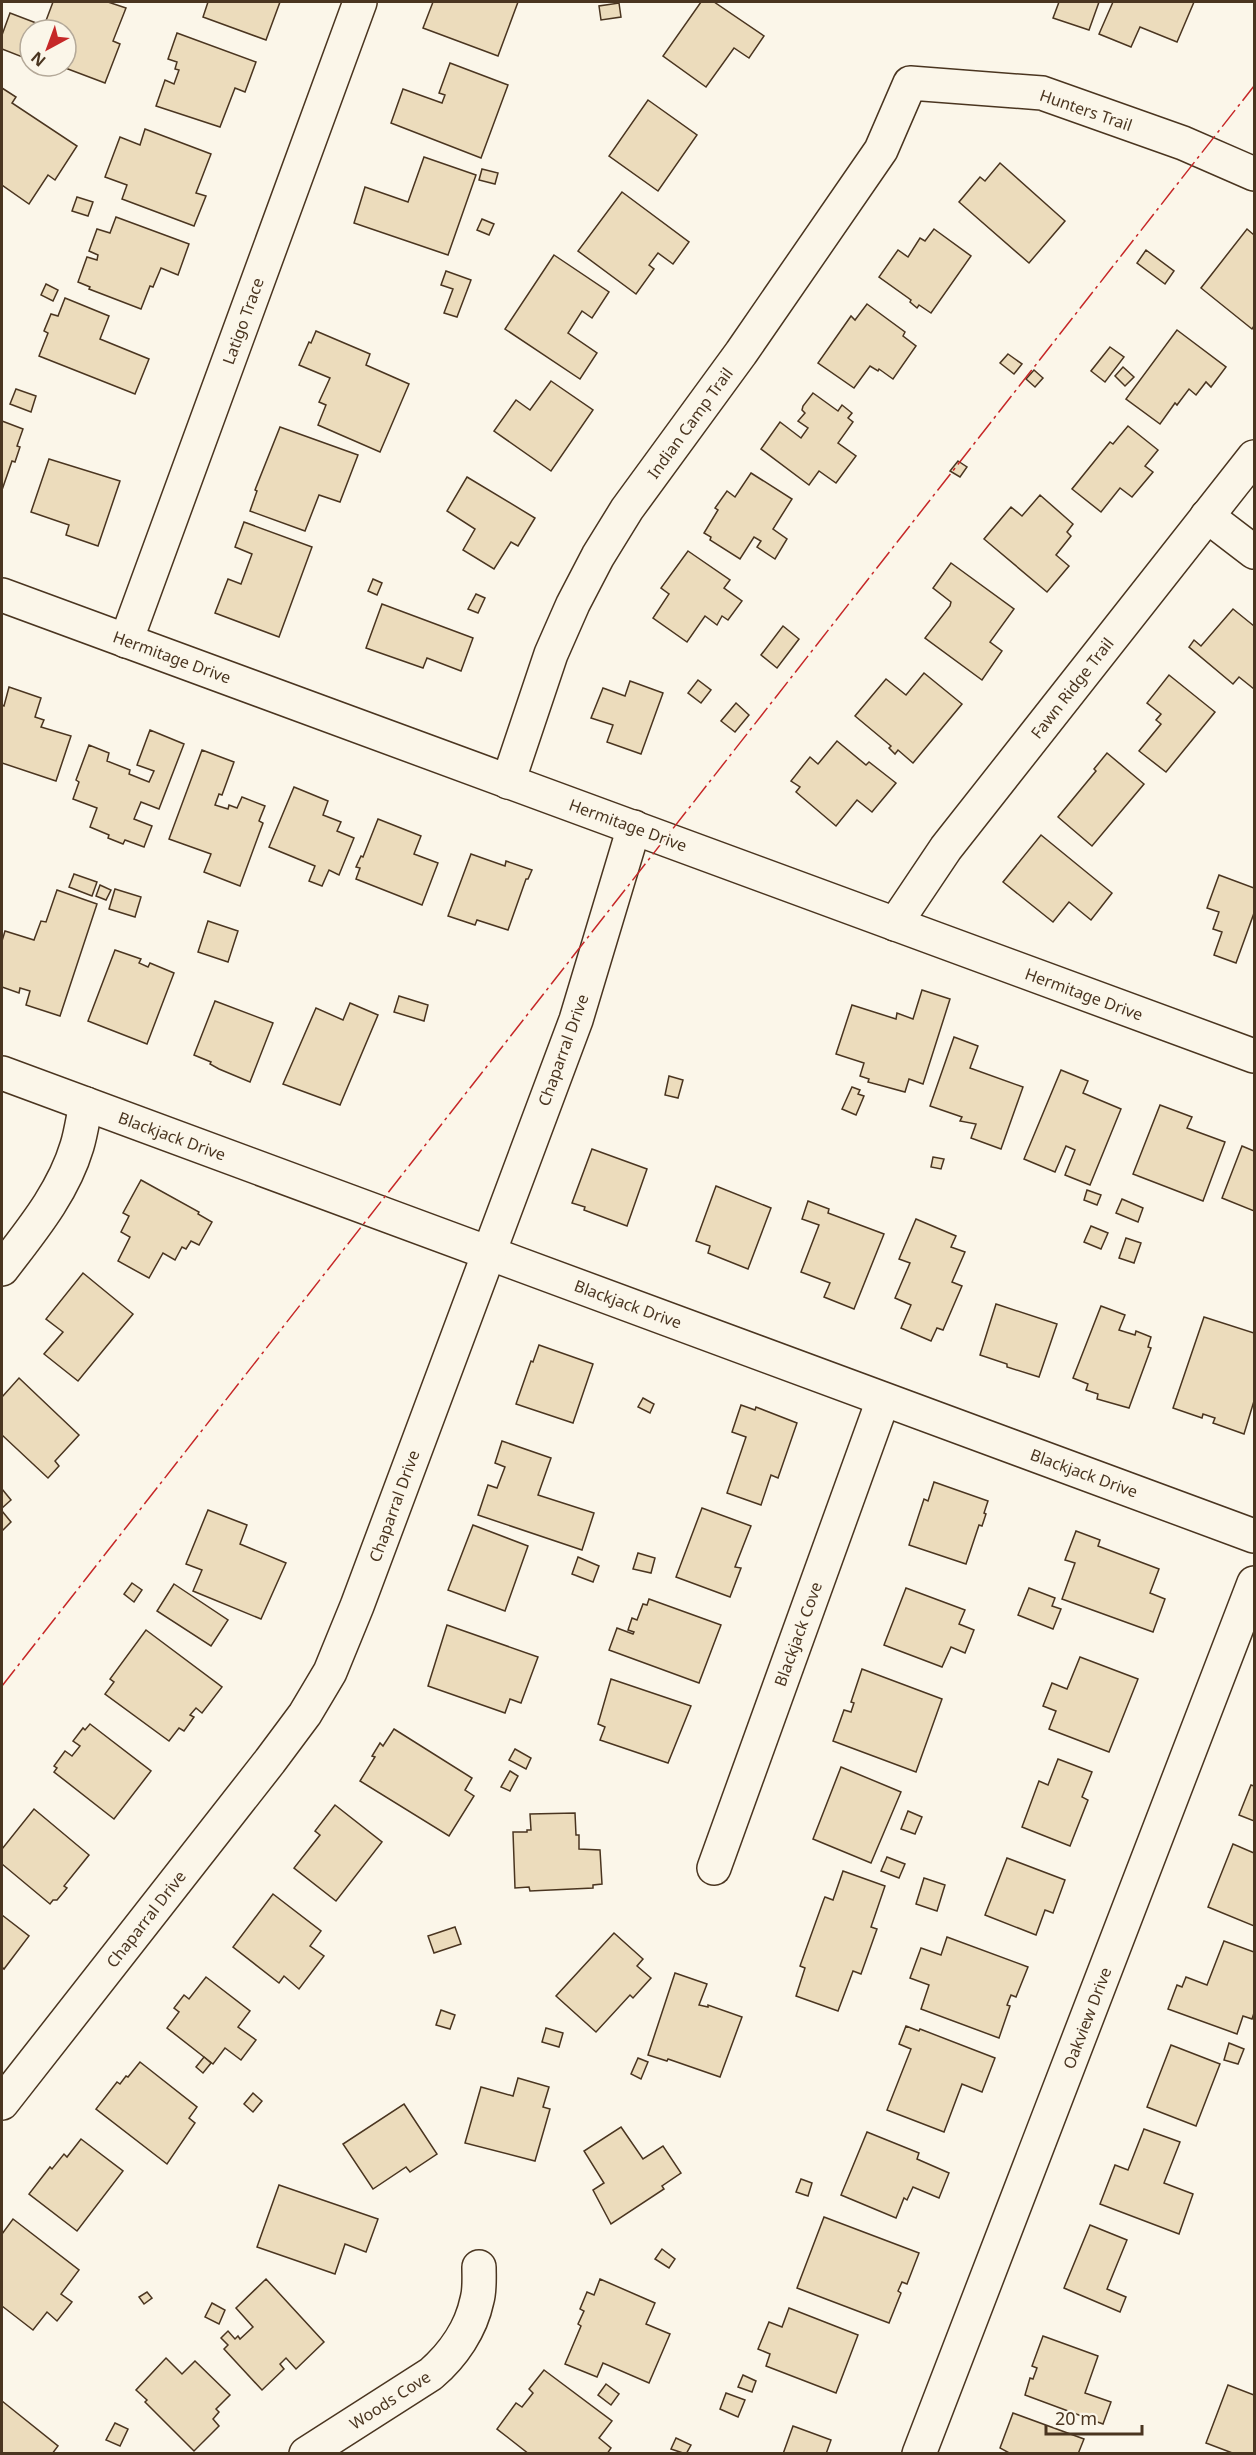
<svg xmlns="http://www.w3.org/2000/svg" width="1256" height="2455" viewBox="0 0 1256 2455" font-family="'Noto Sans',sans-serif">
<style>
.building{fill:#ecdcbc;stroke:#4a3520;stroke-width:1.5}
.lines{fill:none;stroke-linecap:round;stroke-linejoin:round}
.minor-casing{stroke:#4a3520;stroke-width:36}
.minor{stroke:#fbf6e9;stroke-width:33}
.power{stroke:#c62828;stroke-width:1.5;stroke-dasharray:21 4.5 3 4.5;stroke-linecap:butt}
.labels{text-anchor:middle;stroke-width:4.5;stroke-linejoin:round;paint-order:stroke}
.street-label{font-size:16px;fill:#4a3520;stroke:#fbf6e9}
</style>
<rect width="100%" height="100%" fill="#fbf6e9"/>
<g class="building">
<polygon points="53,2 108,2 126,8 113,41 120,44 105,83 60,66 66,66 66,30 30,30 30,60 2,49 2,35 10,13 44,26"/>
<polygon points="208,2 280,2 266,40 203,17"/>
<polygon points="433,2 518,2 498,56 423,28"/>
<polygon points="701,2 714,2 764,36 749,58 734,48 706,87 663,56"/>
<polygon points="1059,2 1099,2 1089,30 1053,18"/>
<polygon points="1113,2 1194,2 1177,42 1140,27 1131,47 1099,34"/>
<polygon points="619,3 621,17 601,20 599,6"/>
<polygon points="177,33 256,62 245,92 235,88 220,127 156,106 165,80 174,84 179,70 175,69 177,62 168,59"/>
<polygon points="450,63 508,85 481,158 391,123 403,89 442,103 445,95 439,93"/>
<polygon points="2,88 16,97 12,103 77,146 55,180 48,175 29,204 2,185"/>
<polygon points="648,100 697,135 658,191 609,156"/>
<polygon points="145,129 211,154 196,193 206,196 194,226 122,199 127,185 105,177 120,137 140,145"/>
<polygon points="424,157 476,175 448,255 354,223 365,187 408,202"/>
<polygon points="1000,163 1065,221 1029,263 959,202 980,177 985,181"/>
<polygon points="482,169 498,173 495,184 479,180"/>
<polygon points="622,192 689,242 673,264 658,253 649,265 654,269 636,294 578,251"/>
<polygon points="77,197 93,202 88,216 72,211"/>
<polygon points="116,217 189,244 178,275 161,268 153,287 150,286 141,309 89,289 90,287 78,282 87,257 97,260 98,255 89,251 97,229 110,233"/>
<polygon points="482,219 494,224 489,235 477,230"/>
<polygon points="934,229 971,256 931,313 919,305 917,308 910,302 911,300 879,277 898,250 908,257 920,238 925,241"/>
<polygon points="1247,229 1254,235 1254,326 1252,329 1201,288"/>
<polygon points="1146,250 1174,271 1165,284 1137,263"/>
<polygon points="554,255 609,292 592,318 582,311 568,333 597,353 580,379 505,329"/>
<polygon points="446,271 471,280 457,317 444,313 453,289 441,285"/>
<polygon points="46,284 58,290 53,301 41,295"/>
<polygon points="65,298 109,316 100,339 149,359 135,394 39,356 48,333 44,331 51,314 58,316"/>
<polygon points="867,304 905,332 903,336 916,346 893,379 879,369 878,371 870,366 854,388 818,363 851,316 855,320"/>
<polygon points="1177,330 1226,367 1211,387 1206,382 1196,395 1189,389 1177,405 1175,403 1160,424 1126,399"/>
<polygon points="316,331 370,354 366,365 409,384 380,452 318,425 326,405 319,402 330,378 299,365 309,342 311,343"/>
<polygon points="1110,347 1124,357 1105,382 1091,371"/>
<polygon points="1008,354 1022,364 1014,374 1000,363"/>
<polygon points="1123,367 1134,377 1125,386 1115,376"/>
<polygon points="1034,370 1043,378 1035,387 1026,379"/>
<polygon points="551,381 593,410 551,471 494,431 516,400 530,410"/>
<polygon points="16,389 36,396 31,412 10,404"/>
<polygon points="813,393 838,411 842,405 852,413 848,418 853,422 838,443 856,456 836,483 819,471 809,485 761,449 780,422 801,438 808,428 798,421 805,413 802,410 803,406"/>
<polygon points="2,421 23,429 17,446 20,447 15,462 12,461 2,490"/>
<polygon points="1128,426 1158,450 1145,466 1153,472 1132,497 1120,488 1101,512 1072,489 1110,442 1113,444"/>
<polygon points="280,427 358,455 340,502 319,495 305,531 250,511 257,491 255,490"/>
<polygon points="49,459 120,481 98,546 66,535 69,525 31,512"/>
<polygon points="958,461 967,467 960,477 950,471"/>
<polygon points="751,473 792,499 773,529 787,539 775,559 757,547 761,541 754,537 740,559 710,540 711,537 704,533 718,510 715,508 727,491 735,497"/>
<polygon points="467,477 535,518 518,546 511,542 494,569 463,550 475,529 447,511"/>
<polygon points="1040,495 1073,524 1067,532 1071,536 1056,555 1069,566 1047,592 984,539 1011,507 1022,516"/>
<polygon points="244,522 312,547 279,637 215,613 228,579 241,584 252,554 235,547"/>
<polygon points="688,551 730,580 724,588 742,601 728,620 722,616 717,625 705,616 687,642 653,618 669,594 661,588"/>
<polygon points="951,563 1014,609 990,642 1002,651 982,680 925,638 950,606 951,602 933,588"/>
<polygon points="373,579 382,583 377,595 368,591"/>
<polygon points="476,594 485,598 478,613 468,609"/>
<polygon points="382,604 473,638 461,671 427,658 423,668 366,648"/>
<polygon points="1233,609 1254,626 1254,689 1239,677 1233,684 1189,647 1194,640 1201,646"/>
<polygon points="783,626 799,639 777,668 761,655"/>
<polygon points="924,673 962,704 913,763 898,750 895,754 889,748 891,746 855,716 886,679 906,695"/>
<polygon points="1169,675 1215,712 1166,772 1139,751 1161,724 1156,720 1161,714 1147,703"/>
<polygon points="698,680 711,690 701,703 688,693"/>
<polygon points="630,681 663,693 641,754 607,742 613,725 591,718 603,688 625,696"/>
<polygon points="9,687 41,698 35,717 44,720 41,727 71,736 56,781 2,763 2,705 4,706"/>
<polygon points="736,703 749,715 735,732 721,721"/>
<polygon points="150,730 184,744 159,809 141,802 134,819 152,826 144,847 125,840 123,844 108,838 109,835 90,827 97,808 73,799 79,782 76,780 89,745 109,753 107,761 130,770 129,774 149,782 154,771 137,765"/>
<polygon points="837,741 866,765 869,762 896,783 872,812 857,800 836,826 796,792 800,787 791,781 810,757 818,764"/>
<polygon points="202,750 234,762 222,795 219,794 215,805 228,809 229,805 237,808 242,797 265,806 259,821 263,823 240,886 204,872 211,854 169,839"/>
<polygon points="1107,753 1144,784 1092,846 1058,817 1096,771 1094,769"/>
<polygon points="294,787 328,801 323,815 341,822 337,831 354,838 339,875 329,870 322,886 309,881 315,866 269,847"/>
<polygon points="378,819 421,836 414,854 438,863 422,905 356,879 360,868 356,867 361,856 363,857"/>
<polygon points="1041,835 1112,893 1091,920 1069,902 1053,922 1003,882"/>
<polygon points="471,854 505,866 506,861 532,870 528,879 526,879 508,930 477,920 475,925 448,916"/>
<polygon points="74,874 97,882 92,896 69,887"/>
<polygon points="1219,875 1254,888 1254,913 1236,963 1214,955 1222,932 1213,929 1219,912 1207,908"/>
<polygon points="100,885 111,890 106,900 96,896"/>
<polygon points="115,889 141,897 135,917 109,909"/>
<polygon points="57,890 97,904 60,1016 26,1005 30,991 20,988 19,993 2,987 2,941 5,931 34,940 41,921 46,922"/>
<polygon points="208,921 238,931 228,962 198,952"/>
<polygon points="115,950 141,959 139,963 148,967 150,963 174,973 147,1044 88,1021"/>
<polygon points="922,990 950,999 923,1084 909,1079 905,1092 868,1082 869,1079 860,1076 864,1063 836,1054 852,1005 896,1019 897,1013 913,1019"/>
<polygon points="399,996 428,1005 424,1021 394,1012"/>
<polygon points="215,1001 273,1023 250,1082 219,1069 210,1064 211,1062 194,1055"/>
<polygon points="350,1003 378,1015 340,1105 283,1084 316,1008 343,1020"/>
<polygon points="954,1037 978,1046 970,1068 1023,1087 1001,1149 971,1138 976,1124 960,1121 962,1117 930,1106"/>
<polygon points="1061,1070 1088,1081 1083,1093 1121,1109 1090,1185 1065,1175 1075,1150 1066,1146 1055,1172 1024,1159"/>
<polygon points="669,1076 683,1080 678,1098 665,1095"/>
<polygon points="852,1087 860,1090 858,1094 864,1096 856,1115 842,1109"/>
<polygon points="1160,1105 1192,1117 1187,1128 1225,1142 1203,1201 1133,1174"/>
<polygon points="1242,1146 1254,1151 1254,1211 1222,1198"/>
<polygon points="592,1149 647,1169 627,1226 584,1210 585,1207 572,1203"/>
<polygon points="933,1157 944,1159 941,1169 931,1167"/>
<polygon points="141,1180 199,1212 198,1214 212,1222 199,1245 191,1241 186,1249 182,1247 175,1260 163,1253 149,1278 118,1261 130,1237 121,1232 129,1216 123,1213"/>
<polygon points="716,1186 771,1208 748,1269 708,1253 710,1246 696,1241"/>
<polygon points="1087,1190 1101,1195 1097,1205 1084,1200"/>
<polygon points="1122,1199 1143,1208 1138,1222 1116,1213"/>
<polygon points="808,1201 829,1209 828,1213 884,1234 854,1309 824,1297 830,1283 801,1272 819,1225 802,1219"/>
<polygon points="916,1219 956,1236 951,1247 965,1252 952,1282 962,1286 943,1330 937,1328 931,1341 901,1328 911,1305 895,1298 910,1263 899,1259"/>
<polygon points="1091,1226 1108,1233 1101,1249 1084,1242"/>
<polygon points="1126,1238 1141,1243 1134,1263 1119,1258"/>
<polygon points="83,1273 133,1314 78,1381 44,1354 63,1332 46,1319"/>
<polygon points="996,1304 1057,1324 1039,1377 1007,1367 1007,1364 980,1355"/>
<polygon points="1101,1306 1125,1315 1119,1330 1135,1335 1136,1331 1151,1337 1148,1347 1151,1348 1129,1408 1097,1399 1098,1394 1086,1390 1088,1384 1073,1378"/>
<polygon points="1204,1317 1254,1333 1254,1401 1244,1434 1213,1423 1215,1418 1203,1414 1202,1418 1173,1408"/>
<polygon points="539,1345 593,1364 573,1423 516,1404 531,1361 533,1362"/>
<polygon points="19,1378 79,1435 55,1461 59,1466 48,1478 2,1435 2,1397"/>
<polygon points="643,1398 654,1404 650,1413 638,1407"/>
<polygon points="741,1405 755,1410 756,1407 797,1423 778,1478 771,1475 761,1505 727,1493 746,1437 732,1432"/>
<polygon points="502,1441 551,1458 538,1495 594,1513 582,1550 478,1515 488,1485 497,1488 505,1467 495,1463"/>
<polygon points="934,1482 988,1501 984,1513 986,1514 982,1526 979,1525 966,1564 909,1545 924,1499 928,1501"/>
<polygon points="2,1489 11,1500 2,1508"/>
<polygon points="702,1508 751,1526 735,1567 741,1568 730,1597 676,1577"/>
<polygon points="208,1510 247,1525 240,1544 286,1563 261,1619 193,1591 202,1570 186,1564"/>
<polygon points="2,1511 11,1522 2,1531"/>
<polygon points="473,1525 528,1546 505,1611 448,1590"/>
<polygon points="1076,1531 1100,1540 1098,1546 1159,1569 1150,1593 1165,1599 1153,1632 1062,1599 1075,1563 1065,1560"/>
<polygon points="638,1553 655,1558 651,1573 633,1569"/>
<polygon points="578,1557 599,1566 593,1582 572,1574"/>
<polygon points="132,1583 142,1590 134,1602 124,1594"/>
<polygon points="174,1584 228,1620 211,1646 157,1611"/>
<polygon points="906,1588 965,1610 959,1624 974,1630 965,1653 951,1647 942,1667 884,1645"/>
<polygon points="1029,1588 1055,1598 1052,1606 1061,1609 1053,1629 1018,1615"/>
<polygon points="649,1599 721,1625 699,1683 609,1650 617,1628 633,1634 634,1632 628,1630 632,1618 637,1620 643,1604 647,1605"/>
<polygon points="447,1625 538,1657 521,1703 510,1699 505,1713 428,1686"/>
<polygon points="146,1630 222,1687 202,1713 196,1708 190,1715 194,1717 184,1731 179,1728 169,1741 105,1694 114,1682 110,1679"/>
<polygon points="1080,1657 1138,1679 1109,1752 1049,1729 1056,1711 1043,1706 1052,1683 1067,1689"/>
<polygon points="862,1669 942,1699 916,1772 833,1741 844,1710 851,1712 854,1703 851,1702"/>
<polygon points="611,1679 691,1706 668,1763 600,1740 605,1727 598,1724"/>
<polygon points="90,1724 151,1771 114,1819 54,1772 57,1768 54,1766 65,1751 72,1756 80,1746 73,1741 83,1728 85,1730"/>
<polygon points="394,1729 472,1778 465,1790 474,1796 449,1836 360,1781 375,1757 372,1756 380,1743 383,1746"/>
<polygon points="515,1749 531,1758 526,1769 509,1760"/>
<polygon points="1058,1759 1092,1772 1082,1797 1088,1800 1070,1846 1022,1827 1039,1781 1048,1785"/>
<polygon points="841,1767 901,1792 871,1863 813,1839"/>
<polygon points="510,1771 518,1776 510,1791 501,1787"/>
<polygon points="1251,1785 1254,1786 1254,1821 1239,1815"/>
<polygon points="335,1805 382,1842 336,1901 294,1868 320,1835 315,1831"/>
<polygon points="34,1809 89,1855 64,1886 67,1888 57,1900 53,1900 50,1904 2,1864 2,1849"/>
<polygon points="908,1811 922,1817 915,1834 901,1829"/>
<polygon points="575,1813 576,1835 579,1835 579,1849 600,1850 602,1884 593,1885 593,1888 530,1891 529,1887 515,1888 513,1832 527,1832 527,1830 531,1830 530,1814"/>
<polygon points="1233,1844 1254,1853 1254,1926 1208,1907"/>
<polygon points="887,1857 905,1864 899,1878 881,1871"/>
<polygon points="1007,1858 1065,1880 1053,1913 1045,1910 1036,1935 985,1915"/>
<polygon points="843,1871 885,1886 871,1927 877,1929 861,1974 853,1971 838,2011 796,1996 805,1968 800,1966 824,1899 825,1897 833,1900"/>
<polygon points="924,1878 945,1885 937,1911 916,1904"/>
<polygon points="273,1894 321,1931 310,1946 324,1956 299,1989 284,1976 279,1983 233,1947"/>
<polygon points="2,1915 29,1936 4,1969 2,1967"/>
<polygon points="455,1927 461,1944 434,1953 428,1936"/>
<polygon points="614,1933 643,1959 637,1966 651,1978 633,1998 630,1995 596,2032 556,1996"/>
<polygon points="947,1937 1028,1967 1016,1997 1011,1995 1007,2005 1010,2006 999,2038 921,2009 929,1985 910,1978 921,1948 941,1955"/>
<polygon points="1224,1941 1254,1952 1254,2013 1252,2019 1243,2016 1237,2034 1168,2009 1177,1985 1182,1987 1186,1977 1207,1985"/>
<polygon points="675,1973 707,1984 699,2005 708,2007 708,2005 742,2017 720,2077 668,2059 667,2061 648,2055"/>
<polygon points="206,1977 250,2011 238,2027 256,2040 241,2060 225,2048 213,2064 167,2028 179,2012 174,2008 184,1995 189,1999"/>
<polygon points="441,2010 455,2015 450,2029 436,2025"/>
<polygon points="906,2026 919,2031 920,2029 995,2058 982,2092 962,2084 944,2132 887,2110 911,2049 899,2044"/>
<polygon points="546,2028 563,2033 559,2047 542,2042"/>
<polygon points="1229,2043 1244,2049 1238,2064 1224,2060"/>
<polygon points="1171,2045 1220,2064 1196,2126 1147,2107"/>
<polygon points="204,2057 211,2063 203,2073 196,2067"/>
<polygon points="638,2058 648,2062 641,2079 631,2074"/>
<polygon points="140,2062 197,2107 189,2118 195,2123 167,2164 96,2109 117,2082 120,2084 126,2076 128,2077"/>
<polygon points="518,2078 549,2087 543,2107 550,2109 535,2161 465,2143 481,2087 513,2096"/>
<polygon points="253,2093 262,2101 253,2112 244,2104"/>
<polygon points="404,2104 437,2154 410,2172 406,2167 373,2189 343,2144"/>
<polygon points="621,2127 643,2159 663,2146 681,2173 662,2186 664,2189 611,2224 593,2190 604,2183 584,2151"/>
<polygon points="1144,2129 1180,2142 1164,2183 1193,2194 1179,2234 1100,2204 1115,2165 1128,2170"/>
<polygon points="867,2132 919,2153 917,2159 949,2173 939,2198 913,2187 907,2200 904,2198 896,2218 841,2195"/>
<polygon points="81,2139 123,2171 77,2231 29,2194 50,2167 52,2169 64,2154 67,2157"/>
<polygon points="801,2179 812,2183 808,2196 796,2192"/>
<polygon points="279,2185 378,2219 366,2252 345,2244 335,2274 257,2247"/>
<polygon points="824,2217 919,2253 907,2284 902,2282 898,2291 901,2293 889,2323 797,2288"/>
<polygon points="13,2219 79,2270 61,2294 72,2302 57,2321 47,2312 33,2330 2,2306 2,2234"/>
<polygon points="1090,2225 1127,2240 1107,2289 1126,2297 1120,2312 1064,2288"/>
<polygon points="662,2249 675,2259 669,2268 655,2259"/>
<polygon points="266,2279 324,2342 296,2369 286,2358 280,2364 284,2369 262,2390 224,2349 228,2345 221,2338 228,2331 235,2339 238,2336 240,2339 253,2327 236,2308"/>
<polygon points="600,2279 655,2303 646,2324 670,2334 649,2383 603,2363 597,2377 565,2364 581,2326 578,2324 584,2311 580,2309 587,2292 594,2295"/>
<polygon points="147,2292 152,2298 144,2304 139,2297"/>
<polygon points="212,2303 225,2310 219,2324 205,2317"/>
<polygon points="789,2308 858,2335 836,2393 766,2366 770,2354 758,2349 769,2322 782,2327"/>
<polygon points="1043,2336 1098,2356 1085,2393 1111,2402 1103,2424 1025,2395 1030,2378 1033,2379 1037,2368 1032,2366"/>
<polygon points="166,2358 182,2374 195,2361 230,2395 216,2409 219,2412 213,2419 219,2426 194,2451 145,2402 147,2400 136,2390"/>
<polygon points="544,2370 612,2421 599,2438 611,2448 607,2454 529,2454 497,2429 516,2403 522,2407 533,2393 529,2389"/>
<polygon points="743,2375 756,2381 752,2392 738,2387"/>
<polygon points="606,2384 619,2394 611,2405 598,2395"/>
<polygon points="1228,2385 1254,2395 1254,2454 1235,2454 1206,2443"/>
<polygon points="726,2393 745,2400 738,2417 720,2409"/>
<polygon points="2,2401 58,2446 52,2454 2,2454"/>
<polygon points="1013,2413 1084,2439 1078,2454 1011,2454 1000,2448"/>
<polygon points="115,2423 128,2429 120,2446 106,2440"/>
<polygon points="793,2426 831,2440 826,2454 783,2454"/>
<polygon points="676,2438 691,2445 686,2454 671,2449"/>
</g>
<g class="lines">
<g class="minor-casing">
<g id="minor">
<polyline points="1207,516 1254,552"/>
<polyline points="2,595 1254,1056"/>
<polyline points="126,641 360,2"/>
<polyline points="508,782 551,654 573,604 598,556 627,509 741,353 881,150 910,83 1042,93 1183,143 1254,174"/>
<polyline points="895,924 946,848 1254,457"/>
<polyline points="2,1073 1254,1536"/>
<path d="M2,1269C31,1231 63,1193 77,1146C81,1133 83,1118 86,1104"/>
<polyline points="714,1868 883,1400"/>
<polyline points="2,2103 270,1761 305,1714 330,1672 357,1606 576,1020 634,827"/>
<path d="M306,2454L431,2374C453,2355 471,2329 477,2300C480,2290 479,2277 479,2267"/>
<polyline points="919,2454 1254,1583"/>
</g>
</g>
<use href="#minor" class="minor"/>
<polyline class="power" points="2,1686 1254,86"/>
</g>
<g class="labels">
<g class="street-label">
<text transform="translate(1086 110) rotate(19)" y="6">Hunters Trail</text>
<text transform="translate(243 321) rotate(-70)" y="6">Latigo Trace</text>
<text transform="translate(690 423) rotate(-54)" y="6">Indian Camp Trail</text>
<text transform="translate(172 657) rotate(20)" y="6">Hermitage Drive</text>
<text transform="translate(1072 688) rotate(-52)" y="6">Fawn Ridge Trail</text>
<text transform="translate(628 825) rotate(20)" y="6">Hermitage Drive</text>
<text transform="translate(1084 994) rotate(20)" y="6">Hermitage Drive</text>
<text transform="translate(563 1050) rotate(-70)" y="6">Chaparral Drive</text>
<text transform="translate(172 1136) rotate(20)" y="6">Blackjack Drive</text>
<text transform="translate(628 1304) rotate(20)" y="6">Blackjack Drive</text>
<text transform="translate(1084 1473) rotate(20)" y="6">Blackjack Drive</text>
<text transform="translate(394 1506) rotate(-70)" y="6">Chaparral Drive</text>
<text transform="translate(798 1634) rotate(-70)" y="6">Blackjack Cove</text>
<text transform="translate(146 1919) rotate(-52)" y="6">Chaparral Drive</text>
<text transform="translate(1087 2018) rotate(-69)" y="6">Oakview Drive</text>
<text transform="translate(390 2400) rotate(-33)" y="6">Woods Cove</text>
</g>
</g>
<rect width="1256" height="2455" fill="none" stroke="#4a3520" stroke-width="6"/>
<g transform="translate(48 48) rotate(221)"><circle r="28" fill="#fbf6e9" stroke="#b4a999" stroke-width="1.5"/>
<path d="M0-4.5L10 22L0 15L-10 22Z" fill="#c62828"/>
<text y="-9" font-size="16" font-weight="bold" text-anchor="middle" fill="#4a3520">N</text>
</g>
<path d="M1046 2425v9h96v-9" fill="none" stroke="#4a3520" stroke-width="3"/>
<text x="1055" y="2425" font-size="18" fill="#4a3520" stroke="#fbf6e9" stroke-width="4.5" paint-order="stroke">20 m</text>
</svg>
